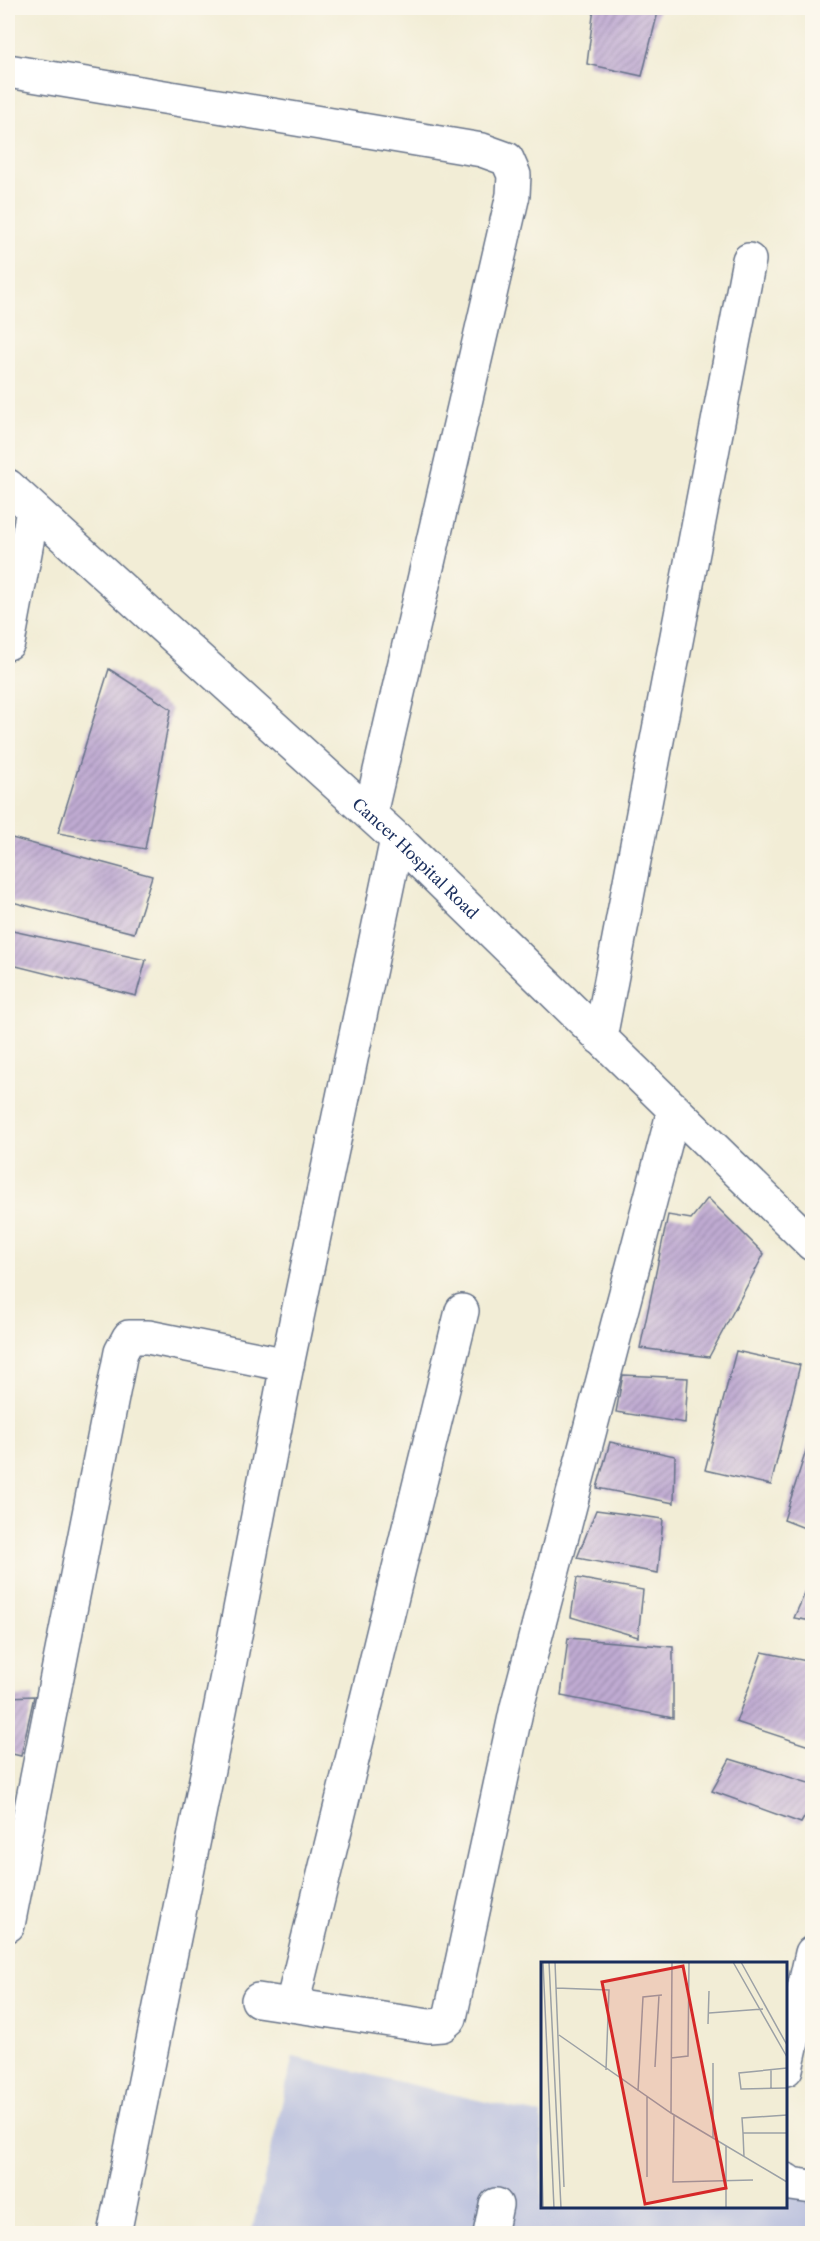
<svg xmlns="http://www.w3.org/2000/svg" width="820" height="2241" viewBox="0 0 820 2241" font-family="'Libre Caslon Text',serif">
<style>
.industrial{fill:#bdc3de}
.building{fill:url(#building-hatch)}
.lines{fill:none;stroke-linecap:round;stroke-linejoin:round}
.minor-casing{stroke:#667288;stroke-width:36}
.minor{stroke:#fff;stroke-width:33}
.labels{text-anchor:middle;stroke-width:4.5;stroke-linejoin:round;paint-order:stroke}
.street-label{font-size:16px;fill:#1b2f5e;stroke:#fbf7ec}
.inset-road{fill:none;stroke:#9ca1a6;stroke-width:1.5}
.view{fill:#d62828;fill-opacity:0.15;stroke:#d62828;stroke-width:3}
.inset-edge{fill:none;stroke:#1b2f5e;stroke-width:3}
</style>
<defs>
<pattern id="building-hatch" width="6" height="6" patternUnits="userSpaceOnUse" patternTransform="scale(1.5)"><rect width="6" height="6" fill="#c0abd2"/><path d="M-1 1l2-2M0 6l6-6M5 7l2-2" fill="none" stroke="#9b8cae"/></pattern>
</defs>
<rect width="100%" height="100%" fill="#fbf7ec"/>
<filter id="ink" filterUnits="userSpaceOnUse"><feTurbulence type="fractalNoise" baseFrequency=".0167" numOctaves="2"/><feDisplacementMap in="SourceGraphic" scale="12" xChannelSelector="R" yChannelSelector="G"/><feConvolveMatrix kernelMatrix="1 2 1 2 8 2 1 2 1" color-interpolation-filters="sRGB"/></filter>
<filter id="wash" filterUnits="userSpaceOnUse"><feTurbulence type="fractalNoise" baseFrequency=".008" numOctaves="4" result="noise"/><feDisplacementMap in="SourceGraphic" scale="24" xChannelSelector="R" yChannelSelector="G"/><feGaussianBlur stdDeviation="1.35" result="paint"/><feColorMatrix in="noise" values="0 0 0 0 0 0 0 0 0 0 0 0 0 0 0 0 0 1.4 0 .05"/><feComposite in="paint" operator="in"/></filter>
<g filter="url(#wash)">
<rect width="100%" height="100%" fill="#f2edd6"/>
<polygon class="industrial" points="293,2057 542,2115 542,2206 786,2206 786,2172 812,2178 812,2233 251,2234"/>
<g id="blocks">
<g class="building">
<polygon points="594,8 659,8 642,76 587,64"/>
<polygon points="109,669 171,709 145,849 58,833"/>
<polygon points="8,837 152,876 134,933 8,901"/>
<polygon points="8,930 146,960 136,996 8,964"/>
<polygon points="708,1198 764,1254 709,1357 640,1348 668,1215 691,1219"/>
<polygon points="736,1351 800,1365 771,1485 705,1470"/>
<polygon points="623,1375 688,1378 685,1423 616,1412"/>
<polygon points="812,1432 812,1531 784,1520"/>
<polygon points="610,1442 675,1456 674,1503 597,1488"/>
<polygon points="596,1510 663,1519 658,1573 577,1558"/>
<polygon points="812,1577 812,1621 794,1618"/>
<polygon points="577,1578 643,1590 638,1637 571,1617"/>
<polygon points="568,1638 673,1647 673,1718 561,1696"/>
<polygon points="762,1652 812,1662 812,1747 736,1722"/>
<polygon points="34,1696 21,1756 8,1753 8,1697"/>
<polygon points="730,1759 812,1784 812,1804 801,1823 712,1791"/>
</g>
</g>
</g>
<g filter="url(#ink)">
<use href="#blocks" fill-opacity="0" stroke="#667288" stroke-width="1.5"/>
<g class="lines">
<g class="minor-casing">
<g id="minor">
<polyline points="8,71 482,150 507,159 514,175 513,195 370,814"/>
<path id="s1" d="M8,486L397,839L812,1244"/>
<polyline points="8,643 33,510"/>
<polyline points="600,1038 749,260"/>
<polyline points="8,1925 121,1352 129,1337 148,1337 287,1365"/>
<polyline points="258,2000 429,2026 442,2025 450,2018 517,1707 674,1110"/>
<polyline points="292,2005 462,1311"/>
<polyline points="786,2069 812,1953"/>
<polyline points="786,2180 791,2184 812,2187"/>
<polyline points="114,2234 232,1651 287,1365 397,839"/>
<polyline points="490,2234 496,2205"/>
</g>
</g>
<use href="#minor" class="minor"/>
</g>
</g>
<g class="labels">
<g class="street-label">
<text dy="6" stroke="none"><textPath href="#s1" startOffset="552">Cancer Hospital Road</textPath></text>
</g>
</g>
<g transform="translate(541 1962)">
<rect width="246" height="246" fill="#f2edd6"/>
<path class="inset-road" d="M2,0L13,246M8,0L20,246M14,0L23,225M192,0L246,95M200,0L246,83M15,26L68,28L65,108M168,51L222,47M167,62L168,29M18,73L130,151L246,220M130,96L147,94L148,0M172,101V176M114,105L118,33M246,106L198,111L200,127L246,126M230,108V127M97,129L102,35L121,33M106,135V215M130,151L131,0M133,153L132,220L212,218M246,153L201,156L202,171H246M0,157L2,246M202,171L203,195M185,184V246"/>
<path class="view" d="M142,4L185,226L104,242L61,20Z"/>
<rect width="246" height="246" class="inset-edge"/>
</g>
<rect width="820" height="2241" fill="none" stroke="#fbf7ec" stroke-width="30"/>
</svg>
